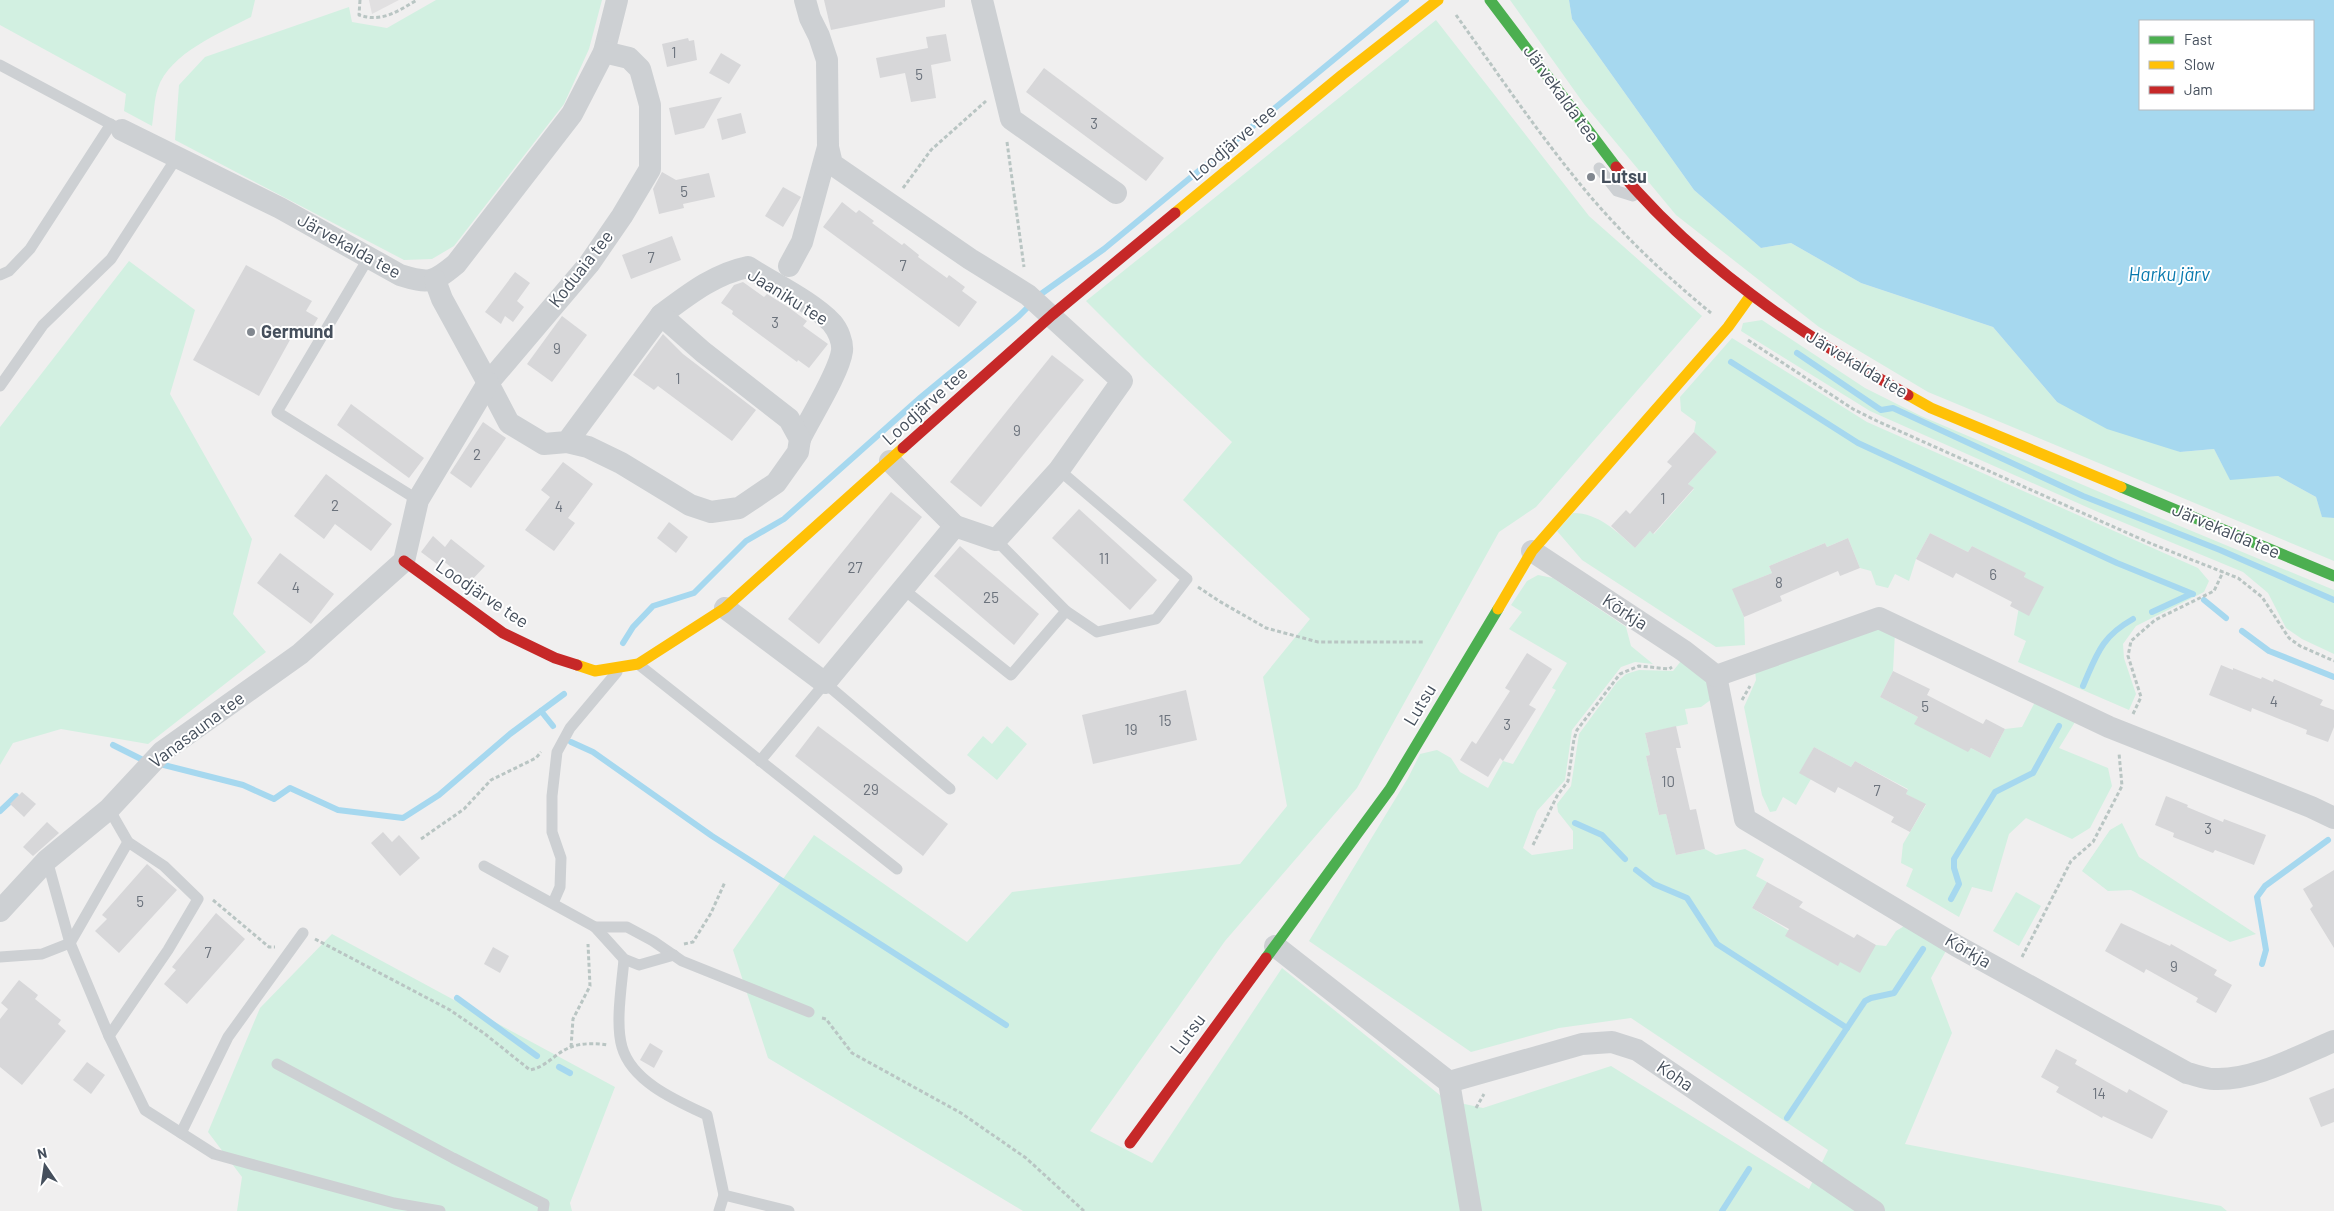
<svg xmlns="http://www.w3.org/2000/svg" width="2334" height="1211" viewBox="0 0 2334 1211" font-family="Barlow,sans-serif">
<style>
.education{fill:#e1e0e1}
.green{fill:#d2f0e1}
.water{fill:#a6d8ef;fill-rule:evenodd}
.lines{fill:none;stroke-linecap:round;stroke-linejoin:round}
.stream{stroke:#a6d8ef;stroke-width:6}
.building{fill:#d7d7d9}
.path{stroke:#b9c5c3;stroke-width:3;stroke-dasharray:4 2.5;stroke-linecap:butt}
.lane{stroke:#cdd0d3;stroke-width:11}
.street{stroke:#cdd0d3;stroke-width:22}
.fast{stroke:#4caf50;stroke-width:11}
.slow{stroke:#ffc107;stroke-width:11}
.jam{stroke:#c62828;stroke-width:11}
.poi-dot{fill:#81878f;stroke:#fff;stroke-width:2}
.labels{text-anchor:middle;stroke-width:4;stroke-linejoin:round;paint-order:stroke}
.number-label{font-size:15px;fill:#6b727c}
.street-label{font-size:18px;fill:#454f5c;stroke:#fff}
.poi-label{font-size:18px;font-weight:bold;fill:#454f5c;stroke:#fff;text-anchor:start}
.water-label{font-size:19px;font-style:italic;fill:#0779ae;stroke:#fff}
</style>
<rect width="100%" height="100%" fill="#f0efef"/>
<polygon class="education" points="369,0 399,0 372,14"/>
<g class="green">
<path d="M0,0H255L251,17C220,33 170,53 158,88C154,99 154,114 152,126L124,111L126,94L0,25Z"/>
<polygon points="436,0 602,0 589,49 564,104 454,246 432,259 404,260 175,140 179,85 205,57 349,7 352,22 387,28"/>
<polygon points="1510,0 1569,0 1572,19 1694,190 1761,248 1791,243 1861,283 1993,327 2057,402 2180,452 2214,449 2230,479 2278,476 2316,497 2322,516 2334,518 2334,561 1928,392 1819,327 1676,215 1584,104"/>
<polygon points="1436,20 1589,216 1702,316 1536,507 1499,532 1357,788 1225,941 1090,1131 1152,1163 1282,968 1446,1100 1483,1108 1611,1066 1809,1189 1828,1150 1631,1018 1559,1028 1471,1052 1309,941 1408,778 1420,754 1437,750 1451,758 1460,772 1488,788 1503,761 1513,764 1556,690 1552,688 1567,663 1509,629 1522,612 1511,605 1527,581 1538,575 1553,578 1626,627 1631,646 1653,664 1635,662 1621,667 1572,730 1565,780 1537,811 1523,848 1532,855 1573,849 1573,831 1558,812 1557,804 1571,786 1579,734 1617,682 1626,674 1639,670 1673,671 1681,661 1706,679 1712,699 1701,707 1685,709 1688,724 1645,733 1650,755 1646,756 1659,815 1666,814 1676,855 1705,849 1716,855 1745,849 1764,859 1756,876 1767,882 1752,908 1840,962 1876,945 1886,946 1896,931 1906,925 1947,949 1931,978 1952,1033 1905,1144 2221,1206 2227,1211 1023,1211 768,1058 733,950 814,835 967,942 1012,892 1240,864 1287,806 1263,677 1310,619 1183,500 1232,442 1144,359 1086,301"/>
<polygon points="129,261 195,310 170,394 252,539 233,614 266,652 148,744 61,729 13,743 0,765 0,427"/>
<polygon points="1762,320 1865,388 1921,416 2175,524 2334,590 2334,654 2302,639 2286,628 2268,593 2243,572 2098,512 1870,411 1741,331 1743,323"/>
<path d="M1732,338L1867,422L2198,568L2209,581L2204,592L2136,626L2123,644L2124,658L2136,694L2129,710L2018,662L2026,641L2014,635L2025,573L1972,546L1968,552L1930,533L1916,559L1909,581L1895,574L1888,588L1876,585L1871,571L1860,568L1848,538L1827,547L1825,543L1769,566L1772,573L1733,589L1744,617L1745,645L1716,647L1582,560L1557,531L1573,513C1599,513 1617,532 1635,548L1650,531L1654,534L1694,489L1688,484L1717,452L1694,432L1696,422L1681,411L1680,397Z"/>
<polygon points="1873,629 1895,632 1893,671 1880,697 1918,717 1915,723 1968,751 1971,748 1990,758 2005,729 2022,727 2036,700 2075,722 2059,748 2108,768 2112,786 2090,828 2072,839 2026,818 2009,834 1992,892 1972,887 1959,917 1906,886 1913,869 1901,863 1903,844 1926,805 1906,794 1908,789 1855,761 1851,767 1814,747 1800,773 1811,779 1796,805 1783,797 1776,811 1770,812 1762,795 1744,707 1756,680 1755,670"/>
<polygon points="1007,726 1027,744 997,780 967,755 983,736 992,744"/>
<polygon points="2122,823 2139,857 2256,934 2230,942 2131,890 2108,891 2082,871 2110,830"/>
<polygon points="2016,892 2041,906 2019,946 1993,931"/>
<polygon points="332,934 615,1087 570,1203 572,1211 237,1211 242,1177 208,1132 260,1008"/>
</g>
<path class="water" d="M1569,0H2334V518L2322,517L2316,497L2278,476L2230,480L2214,449L2180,452L2107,429L2057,402L1993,327L1861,283L1791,243L1761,248L1694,190L1572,19ZM2140,21H2313V109H2140Z"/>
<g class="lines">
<g class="stream">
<polyline points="1797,353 1881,410 1893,408 2083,496 2220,550 2334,600"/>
<polyline points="1731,362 1858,443 2117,563 2193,594"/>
<polyline points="2204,600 2226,618"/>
<polyline points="2152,612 2191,594"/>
<polyline points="2242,631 2269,651 2334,677"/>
<polyline points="623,643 633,627 653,606 694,593 746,541 784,519 921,397 1019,316 1041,294 1104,249 1406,0"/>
<path d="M2083,686C2097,654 2101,637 2133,619"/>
<polyline points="541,711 553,726"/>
<polyline points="571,742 593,752 712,836 1006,1025"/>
<polyline points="113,745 143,760"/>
<polyline points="160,764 243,785 274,799 290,788 338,810 403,818 439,795 510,734 564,694"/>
<polyline points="0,811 16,796"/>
<polyline points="1575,823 1602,835 1625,859"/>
<polyline points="1636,870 1654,884 1687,898 1717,944 1847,1028"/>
<polyline points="1951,899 1959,884 1954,868 1954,859 1995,792 2033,773 2059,726"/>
<polyline points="2262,964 2266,950 2257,897 2265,886 2328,840"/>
<polyline points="457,998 537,1056"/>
<polyline points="559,1067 570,1073"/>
<polyline points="1787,1118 1865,1001 1871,998 1894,993 1923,949"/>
<polyline points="1722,1211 1749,1169"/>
</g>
</g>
<g class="building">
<polygon points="824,0 945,0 945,7 831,30"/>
<polygon points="946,34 951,61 931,65 936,98 911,102 905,73 880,78 876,58 928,48 926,37"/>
<polygon points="688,38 689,41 694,40 697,60 667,67 662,44"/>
<polygon points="721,53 741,65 729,84 709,73"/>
<polygon points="1044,68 1164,158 1146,181 1026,92"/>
<polygon points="722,97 704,128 675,135 669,108"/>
<polygon points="741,113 746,133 722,140 717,119"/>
<polygon points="662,172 676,180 709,173 715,197 683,204 684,208 659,214 653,189"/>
<polygon points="783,187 801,197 783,227 765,216"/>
<polygon points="842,202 856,213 859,210 866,215 874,221 872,223 902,245 904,243 919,255 918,257 947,278 949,275 965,287 962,291 977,302 959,327 823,227"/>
<polygon points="672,236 681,260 631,279 622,255"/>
<polygon points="246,265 312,301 306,311 318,318 308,335 296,329 259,396 193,360"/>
<polygon points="515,272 530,283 517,301 524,307 513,322 505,316 501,324 485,312"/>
<polygon points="743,282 764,297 767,294 788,307 807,321 803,326 828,344 809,368 798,360 797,362 732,314 733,311 721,303 734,285"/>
<polygon points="562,316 587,335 552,382 527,364"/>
<polygon points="663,334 683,354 756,410 732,441 658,386 654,390 633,375"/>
<polygon points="1052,355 1084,380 981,507 950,482"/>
<polygon points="351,404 424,458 409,478 337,425"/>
<polygon points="483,422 506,438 471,488 450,473"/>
<polygon points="1694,432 1717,452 1688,484 1694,488 1653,534 1650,531 1635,548 1611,526 1626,510 1630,514 1672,466 1667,462"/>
<polygon points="563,462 593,484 568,518 575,523 554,551 525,530 550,497 541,490"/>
<polygon points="326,474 392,524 371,551 335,524 324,539 294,516"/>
<polygon points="891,492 922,517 819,644 788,619"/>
<polygon points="1079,509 1157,580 1130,610 1052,538"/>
<polygon points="669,522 688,537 676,553 657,538"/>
<polygon points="1930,533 1968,552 1972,546 2026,573 2024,577 2044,587 2029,616 2010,606 2012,602 1956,573 1953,578 1916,559"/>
<polygon points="433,536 445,547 451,539 485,566 470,582 442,560 437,564 421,552"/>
<polygon points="1848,538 1860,568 1840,576 1838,571 1780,596 1782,601 1744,617 1732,589 1772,573 1769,566 1825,543 1827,547"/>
<polygon points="960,546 1039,614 1014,645 934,576"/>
<polygon points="280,553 334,594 311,624 257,583"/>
<polygon points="1527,653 1552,669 1529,705 1536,709 1503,761 1500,758 1488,777 1460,760 1472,741 1476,744 1510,691 1505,688"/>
<polygon points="2221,665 2233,670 2233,668 2261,679 2262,677 2273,682 2274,679 2323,700 2320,705 2334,710 2334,727 2328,742 2306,734 2307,730 2252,708 2251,712 2209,695"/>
<polygon points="1893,671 1930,689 1927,695 1983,724 1986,719 2005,729 1990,758 1971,748 1968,752 1914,724 1918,717 1880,697"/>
<polygon points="1186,690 1197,740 1093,764 1082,715"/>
<polygon points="818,726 948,824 923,856 795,756"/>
<polygon points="1676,726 1681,748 1676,748 1690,810 1696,809 1705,849 1676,855 1666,814 1659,815 1646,756 1650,755 1645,733"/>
<polygon points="1814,747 1851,767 1855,761 1908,790 1906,794 1926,804 1910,832 1891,822 1894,817 1838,787 1835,793 1799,773"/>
<polygon points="22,792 36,804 24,817 10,804"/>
<polygon points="2166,796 2188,805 2187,807 2223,822 2224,819 2266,835 2254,865 2215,850 2213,853 2173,837 2174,833 2155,825"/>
<polygon points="47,822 59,833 33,856 23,847"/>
<polygon points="383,832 392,842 399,835 420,858 400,876 371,843"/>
<polygon points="147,864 177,890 119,953 95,931 107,919 102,915"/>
<polygon points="2334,870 2334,948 2310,909 2313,906 2303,889"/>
<polygon points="1767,882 1803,902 1799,907 1854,938 1857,934 1876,945 1860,973 1840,962 1838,966 1785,936 1789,929 1752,908"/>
<polygon points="216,913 245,939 187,1004 164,984 176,970 172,967"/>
<polygon points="2121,923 2170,946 2171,944 2217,970 2214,975 2232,985 2216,1013 2196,1002 2198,998 2146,969 2144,973 2105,951"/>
<polygon points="493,947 509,956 500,973 484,964"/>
<polygon points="19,980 38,995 35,999 61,1020 58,1024 66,1031 22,1085 0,1067 0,1019 8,1009 1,1003"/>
<polygon points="650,1043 663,1051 654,1068 640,1060"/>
<polygon points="2056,1049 2077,1060 2075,1064 2127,1093 2129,1089 2168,1111 2152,1139 2103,1116 2102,1118 2056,1092 2059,1087 2041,1077"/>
<polygon points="87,1062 105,1075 91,1094 73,1080"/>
<polygon points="2334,1088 2334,1122 2321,1127 2309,1098"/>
</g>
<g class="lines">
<g class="path">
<path d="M360,0L359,15C382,23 398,11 417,0"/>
<path d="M1456,15C1494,68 1531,123 1572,174C1612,225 1660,271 1711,313"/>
<polyline points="1007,142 1024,267"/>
<polyline points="903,188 931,150 986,101"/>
<polyline points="1748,340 1853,409 1877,421 2152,544 2238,578 2262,597 2289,638 2300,646 2334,661"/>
<polyline points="1198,587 1219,601 1266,628 1318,642 1424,642"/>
<polyline points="1742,700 1750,686"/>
<polyline points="2133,714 2141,697 2128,656 2131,641 2155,620 2214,591 2223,572"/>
<polyline points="421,839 464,809 491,780 536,758 541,752"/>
<polyline points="1533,845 1557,796 1568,781 1574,739 1577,730 1620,674 1639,666 1669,669 1672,667"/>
<polyline points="213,900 269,947 275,947"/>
<path d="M315,939L450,1010L485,1034L530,1070C547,1067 556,1052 571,1047C581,1043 597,1043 607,1045"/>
<polyline points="684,944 693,942 711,913 725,882"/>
<polyline points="2022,957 2071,861 2093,842 2122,786 2119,753"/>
<polyline points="822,1018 826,1019 852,1053 961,1113 1026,1158 1084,1211"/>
<polyline points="571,1047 573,1019 590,986 588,944"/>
<polyline points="1476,1108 1484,1094"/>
</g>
<g class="lane">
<polyline points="0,65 116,127"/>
<polyline points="1599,168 1617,191 1633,196"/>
<polyline points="369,257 277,412 418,500"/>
<polyline points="0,275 9,271 30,249 111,124"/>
<polyline points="0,386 43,325 111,259 177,157"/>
<polyline points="996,540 1066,611"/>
<polyline points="903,589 1011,675 1066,611 1097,632 1156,619 1187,579 1059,470"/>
<polyline points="638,664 897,869"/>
<polyline points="760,761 825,683 950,789"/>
<polyline points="109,809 128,842 164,866 198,899 168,950 109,1036"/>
<polyline points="47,860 70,943 109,1036 145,1110 214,1154 394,1203 440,1211"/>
<polyline points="484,866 595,927 627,927 653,941 682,961 809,1012"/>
<polyline points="553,903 560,887 561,858 552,832 552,796 557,752 570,728 617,672"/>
<polyline points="595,927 624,959 639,965 674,955"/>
<polyline points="0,957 42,954 70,943 128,842"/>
<path d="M624,959C622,984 615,1023 622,1047C632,1082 677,1101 707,1115L724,1195L789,1211"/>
<polyline points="277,1064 453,1158 544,1204 543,1211"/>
<polyline points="181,1133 228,1037 303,933"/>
<polyline points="719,1211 724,1195"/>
</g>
<g class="street">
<polyline points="982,0 1011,119 1116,193"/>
<path d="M122,130L280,208L400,275C429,284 433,283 456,264L572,114L604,52L617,0"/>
<polyline points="789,266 802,242 828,147"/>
<polyline points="435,280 442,299 488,383 589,264 622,216 650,169 650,105 640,69 629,58 604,52"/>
<path d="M661,315C688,295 714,274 748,267C774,284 811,301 832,323C838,330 843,342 842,351C839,373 810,418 800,439"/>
<polyline points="488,383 509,423 544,444 567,442 588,447 621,463 690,505 711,512 739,508 776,483 798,452 800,439 789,419 703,352 661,315 567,442"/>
<polyline points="890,461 955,526"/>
<path d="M1532,551L1684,651L1716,676L1745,819L1957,946L2187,1073C2196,1075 2205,1079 2214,1079C2253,1081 2298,1056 2334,1041"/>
<polyline points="725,608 825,683 955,526 996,540 1059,470 1122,381 1028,295 970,259 832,164 828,147 827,60 819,36 810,18 805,0"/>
<polyline points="1716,676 1879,618 2109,727 2311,807 2334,818"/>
<polyline points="0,911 47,860 109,809 162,752 300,654 404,561 418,500 488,383"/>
<polyline points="1275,946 1449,1082 1471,1211"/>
<polyline points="1449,1082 1582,1044 1612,1042 1637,1050 1874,1211"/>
</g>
<g class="fast">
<polyline points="1490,0 1616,167"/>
<polyline points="2121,487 2334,576"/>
<polyline points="1266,958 1390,789 1498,609"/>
</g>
<g class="slow">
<polyline points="1175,213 1342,75 1438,0"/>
<polyline points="1908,395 1931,408 2121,487"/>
<polyline points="1498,609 1532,551 1728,327 1751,295"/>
<polyline points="577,665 595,671 638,664 725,608 903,448"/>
</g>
<g class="jam">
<path d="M1616,167C1695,263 1801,335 1908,395"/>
<polyline points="903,448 1052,315 1175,213"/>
<polyline points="404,561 503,633 555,658 577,665"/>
<polyline points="1130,1143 1266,958"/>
</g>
</g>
<g class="poi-dot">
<circle cx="1591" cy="177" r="5"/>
<circle cx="251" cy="332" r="5"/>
</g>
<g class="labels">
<g class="number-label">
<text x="674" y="58">1</text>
<text x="919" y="80">5</text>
<text x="1094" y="129">3</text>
<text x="684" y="197">5</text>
<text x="651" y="263">7</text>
<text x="903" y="271">7</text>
<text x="775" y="328">3</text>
<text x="557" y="354">9</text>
<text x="678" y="384">1</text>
<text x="1017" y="436">9</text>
<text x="477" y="460">2</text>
<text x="1663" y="504">1</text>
<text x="335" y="511">2</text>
<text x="559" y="512">4</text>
<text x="1104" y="564">11</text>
<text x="855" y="573">27</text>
<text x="1993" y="580">6</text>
<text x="1779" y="588">8</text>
<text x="296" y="593">4</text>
<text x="991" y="603">25</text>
<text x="2274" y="707">4</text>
<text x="1925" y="712">5</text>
<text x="1165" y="726">15</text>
<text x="1507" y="730">3</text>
<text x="1131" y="735">19</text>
<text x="1668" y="787">10</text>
<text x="871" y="795">29</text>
<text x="1877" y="796">7</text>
<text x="2208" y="834">3</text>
<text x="140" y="907">5</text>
<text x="208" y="958">7</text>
<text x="2174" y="972">9</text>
<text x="2099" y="1099">14</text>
</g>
<g class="street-label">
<text transform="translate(1561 94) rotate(54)" y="6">Järvekalda tee</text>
<text transform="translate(1233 143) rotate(-40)" y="6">Loodjärve tee</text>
<text transform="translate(349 246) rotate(29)" y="6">Järvekalda tee</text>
<text transform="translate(581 269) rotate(-52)" y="6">Koduaia tee</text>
<text transform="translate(788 297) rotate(32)" y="6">Jaaniku tee</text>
<text transform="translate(1857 364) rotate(31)" y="6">Järvekalda tee</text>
<text transform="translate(925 406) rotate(-42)" y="6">Loodjärve tee</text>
<text transform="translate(2226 531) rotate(23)" y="6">Järvekalda tee</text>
<text transform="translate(482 594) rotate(34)" y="6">Loodjärve tee</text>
<text transform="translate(1625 612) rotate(33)" y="6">Kõrkja</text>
<text transform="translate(1420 705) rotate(-59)" y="6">Lutsu</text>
<text transform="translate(197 730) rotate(-37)" y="6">Vanasauna tee</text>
<text transform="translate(1968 951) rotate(30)" y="6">Kõrkja</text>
<text transform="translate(1188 1034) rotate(-53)" y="6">Lutsu</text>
<text transform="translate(1675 1076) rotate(34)" y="6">Koha</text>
</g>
<g class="poi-label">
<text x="1601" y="183">Lutsu</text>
<text x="261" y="338">Germund</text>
</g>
<g class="water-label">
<text x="2169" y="281">Harku järv</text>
</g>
</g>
<rect x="2139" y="20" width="175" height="90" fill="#ffffff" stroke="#b5b9be"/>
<rect x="2149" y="36" width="25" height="8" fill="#4caf50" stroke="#b5b9be"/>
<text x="2184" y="45" font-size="15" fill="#454f5c">Fast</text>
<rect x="2149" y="61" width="25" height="8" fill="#ffc107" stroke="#b5b9be"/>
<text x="2184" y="70" font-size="15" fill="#454f5c">Slow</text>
<rect x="2149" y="86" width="25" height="8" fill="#c62828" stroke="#b5b9be"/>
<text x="2184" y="95" font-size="15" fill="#454f5c">Jam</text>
<g transform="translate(45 1166) rotate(347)" stroke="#ffffff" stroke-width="4" paint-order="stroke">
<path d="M0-4L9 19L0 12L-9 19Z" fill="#454f5c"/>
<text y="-8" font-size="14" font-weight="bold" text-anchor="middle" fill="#454f5c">N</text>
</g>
</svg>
